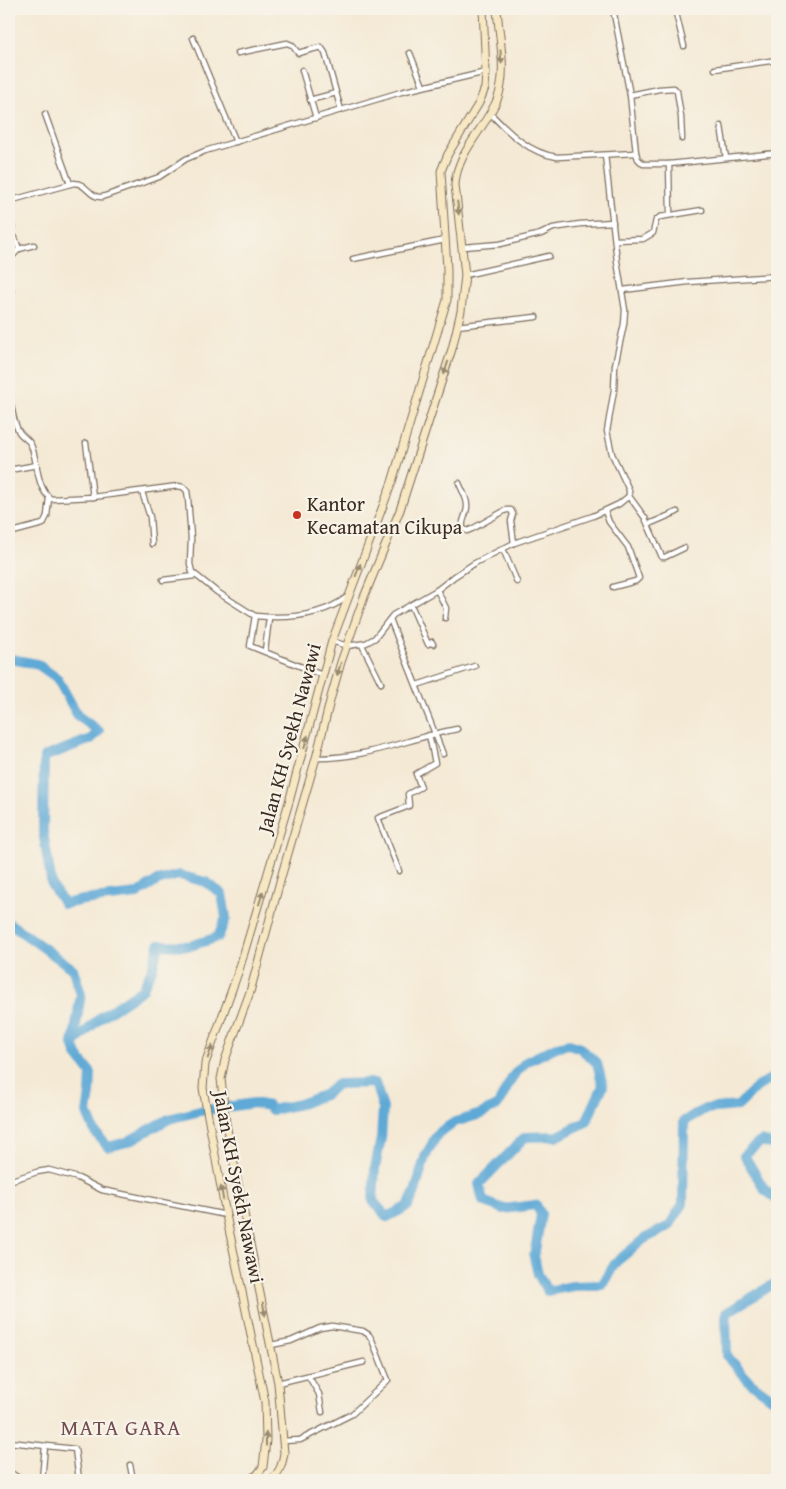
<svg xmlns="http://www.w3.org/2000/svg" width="786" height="1489" viewBox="0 0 786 1489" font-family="'Gentium Book Plus',serif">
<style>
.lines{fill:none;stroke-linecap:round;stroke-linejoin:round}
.river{stroke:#5ea9d6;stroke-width:10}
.street-casing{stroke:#7c6d5e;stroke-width:7}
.secondary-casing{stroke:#7c6d5e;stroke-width:9}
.street{stroke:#fff;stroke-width:4.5}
.secondary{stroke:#f7e8c3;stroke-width:7}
.oneway{fill:#998970}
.poi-dot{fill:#c8321e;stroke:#f7f3e8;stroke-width:2}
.labels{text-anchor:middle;stroke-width:4.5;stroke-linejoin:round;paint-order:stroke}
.poi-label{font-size:20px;fill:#3b2a1e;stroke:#f7f3e8;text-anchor:start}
.street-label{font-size:20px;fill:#3b2a1e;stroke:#f7f3e8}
.quarter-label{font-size:22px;letter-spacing:1px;fill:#744d51;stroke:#f7f3e8}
</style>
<rect width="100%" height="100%" fill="#f7f3e8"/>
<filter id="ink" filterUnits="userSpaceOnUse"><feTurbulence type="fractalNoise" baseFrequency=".02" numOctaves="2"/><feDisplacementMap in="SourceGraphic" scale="10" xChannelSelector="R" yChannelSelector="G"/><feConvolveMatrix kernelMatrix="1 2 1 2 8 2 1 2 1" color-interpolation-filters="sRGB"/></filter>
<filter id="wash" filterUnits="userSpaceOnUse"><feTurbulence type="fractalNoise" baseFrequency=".0096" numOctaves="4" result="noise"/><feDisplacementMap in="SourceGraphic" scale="20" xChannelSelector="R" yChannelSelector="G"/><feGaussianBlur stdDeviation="1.12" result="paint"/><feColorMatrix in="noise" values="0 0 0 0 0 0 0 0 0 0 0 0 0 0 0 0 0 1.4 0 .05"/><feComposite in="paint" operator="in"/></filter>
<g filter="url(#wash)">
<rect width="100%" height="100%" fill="#f4e9d4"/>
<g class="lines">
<g class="river">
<polyline points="9,660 11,659 37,664 57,678 78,716 99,731 91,739 44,757 43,831 52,886 64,904 83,900 137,894 157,881 179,875 206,882 222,894 226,918 218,937 190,946 159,945 152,969 142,990 101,1017 73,1044 77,1055 91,1073 90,1094 87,1113 95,1132 108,1147 127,1142 169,1119 200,1111 254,1103 268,1106 272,1110 300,1104 324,1095 338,1084 375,1083 383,1108 381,1138 375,1168 373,1201 387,1217 408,1206 415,1192 425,1157 438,1133 455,1122 481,1114 498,1105 513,1076 526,1062 556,1047 569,1044 580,1048 597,1063 603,1086 586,1122 558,1136 525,1137 479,1184 483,1201 503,1209 536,1205 541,1214 534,1257 538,1274 547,1291 573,1286 602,1285 616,1262 644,1239 669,1226 683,1204 684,1121 705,1109 738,1106 757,1087 777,1075"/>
<polyline points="9,923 73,969 81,994 73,1044"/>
<polyline points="777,1146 761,1141 744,1155 765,1190 777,1199"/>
<polyline points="777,1282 726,1313 727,1356 750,1382 777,1402"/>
</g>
</g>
</g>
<g filter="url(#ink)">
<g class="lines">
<g class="street-casing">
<g id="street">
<polyline points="613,9 630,95 636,153 638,159 643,164 669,164 777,153"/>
<polyline points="675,9 684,46"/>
<polyline points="193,38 236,142"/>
<polyline points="777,43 777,47"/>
<polyline points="238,53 287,43 292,45 298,53 321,47 325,53 341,110"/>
<polyline points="410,53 423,86"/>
<polyline points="715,69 777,60"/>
<polyline points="302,70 316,118"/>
<polyline points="630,95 659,89 674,88 677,91 681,117 682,139"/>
<polyline points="310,100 336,93"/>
<path d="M490,113C509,133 529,153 557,157L636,153"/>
<polyline points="45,114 70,184"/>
<polyline points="721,126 726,158"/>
<polyline points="605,155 617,261 625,310 624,324 615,365 614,390 607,431 612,454 629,490 629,496"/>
<polyline points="669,164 670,215"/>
<path d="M9,201L74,183C87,183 89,198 102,197L159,177L186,159L205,151L401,92L486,72"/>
<polyline points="615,240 643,239 653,233 656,220 660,217 702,210"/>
<polyline points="463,247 500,244 541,234 553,228 580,224 613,222"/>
<polyline points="19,249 34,245"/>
<polyline points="353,259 445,240"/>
<polyline points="9,260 19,249 15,238 9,235 12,227"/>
<polyline points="465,275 549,256"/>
<polyline points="623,290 688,282 777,276"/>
<polyline points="9,292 11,290"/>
<polyline points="457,326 536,317"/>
<path d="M9,396C12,407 13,421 18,430C21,437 28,438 31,445C38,461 36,488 51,499L93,497L178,486L183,487L187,491L188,498L191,538L190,564L192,572L217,592L255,616L250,646L322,675"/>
<polyline points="86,443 93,497"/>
<polyline points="9,470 37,465"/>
<path d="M459,483C462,491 468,499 467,507C467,515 461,520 463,528L467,531L472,529L506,510H511L513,514L511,521L514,543"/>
<polyline points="142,492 150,517 152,544"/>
<polyline points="605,511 609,522 628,547 639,578 636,581 613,587"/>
<polyline points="649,524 677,512"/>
<polyline points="9,533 43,524 47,516 49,498"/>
<polyline points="503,549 517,582"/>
<polyline points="163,580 195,576"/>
<polyline points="437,590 446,608 445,618"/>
<polyline points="411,605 428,644 432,642 433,644"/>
<path d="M255,616C286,619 322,616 347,597"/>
<polyline points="390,619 443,754"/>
<polyline points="332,641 347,646 366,643 375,638 393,615 437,590 455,576 475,563 514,543 593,516 619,504 629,496 645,518 662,557 665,557 684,548"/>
<polyline points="362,645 381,683"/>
<polyline points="265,651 269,618"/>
<polyline points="417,685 475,666"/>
<path d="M316,758C366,759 409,738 457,729"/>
<polyline points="399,871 378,818 409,806 408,794 421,787 416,774 435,763 429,735"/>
<polyline points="9,1181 37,1172 49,1170 78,1178 102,1190 226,1215"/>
<polyline points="271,1345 291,1341 320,1328 332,1326 363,1331 369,1335 372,1340 388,1380 352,1414 300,1440 283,1441"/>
<polyline points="309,1377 319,1394 322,1412"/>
<polyline points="278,1383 364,1362"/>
<polyline points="9,1442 75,1449 79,1480"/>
<polyline points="130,1465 133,1480"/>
<polyline points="9,1472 22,1480"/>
<polyline points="42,1480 45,1446"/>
</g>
</g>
<g class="secondary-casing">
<g id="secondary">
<polyline points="248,1480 257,1475 263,1467 266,1440 265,1402 226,1215 205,1100 203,1088 205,1064 239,970 289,802 332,641 392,482 447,300 447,269 441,171 448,154 479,103 485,88 486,72 483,9"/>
<path d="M271,1480C280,1472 282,1465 284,1453L278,1383L226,1124L221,1079L225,1060L250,992L282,874L316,758L331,697L341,662L364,597L400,510L452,349L461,311L465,275L455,185C456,154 485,128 497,100C508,72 499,38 497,9"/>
</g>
</g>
<use href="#street" class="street"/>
<use href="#secondary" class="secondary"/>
</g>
<defs><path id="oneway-solid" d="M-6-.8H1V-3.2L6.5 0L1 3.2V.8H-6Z" transform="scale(1.25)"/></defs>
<g class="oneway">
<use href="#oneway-solid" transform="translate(501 57) rotate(85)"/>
<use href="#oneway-solid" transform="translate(458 208) rotate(83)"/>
<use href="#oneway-solid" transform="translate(446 368) rotate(108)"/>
<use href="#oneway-solid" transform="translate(358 570) rotate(-69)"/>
<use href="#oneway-solid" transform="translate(339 669) rotate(107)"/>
<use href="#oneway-solid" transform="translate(306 742) rotate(-75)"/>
<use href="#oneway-solid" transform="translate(261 898) rotate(-73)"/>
<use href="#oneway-solid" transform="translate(210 1052) rotate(-70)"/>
<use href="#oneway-solid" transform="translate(222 1193) rotate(-100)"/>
<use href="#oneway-solid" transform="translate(264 1309) rotate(79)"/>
<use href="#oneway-solid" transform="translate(266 1439) rotate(-90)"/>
</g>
</g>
<circle class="poi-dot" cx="297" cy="515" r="5"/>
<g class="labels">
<g class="poi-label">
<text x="307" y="511">Kantor<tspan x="307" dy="23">Kecamatan Cikupa</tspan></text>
</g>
<g class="street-label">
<text transform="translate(289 738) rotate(-75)" y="7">Jalan KH Syekh Nawawi</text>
<text transform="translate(239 1187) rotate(79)" y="7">Jalan KH Syekh Nawawi</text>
</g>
<g class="quarter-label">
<text x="121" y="1435">MATA GARA</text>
</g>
</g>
<rect width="786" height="1489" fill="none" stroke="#f7f3e8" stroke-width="30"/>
</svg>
